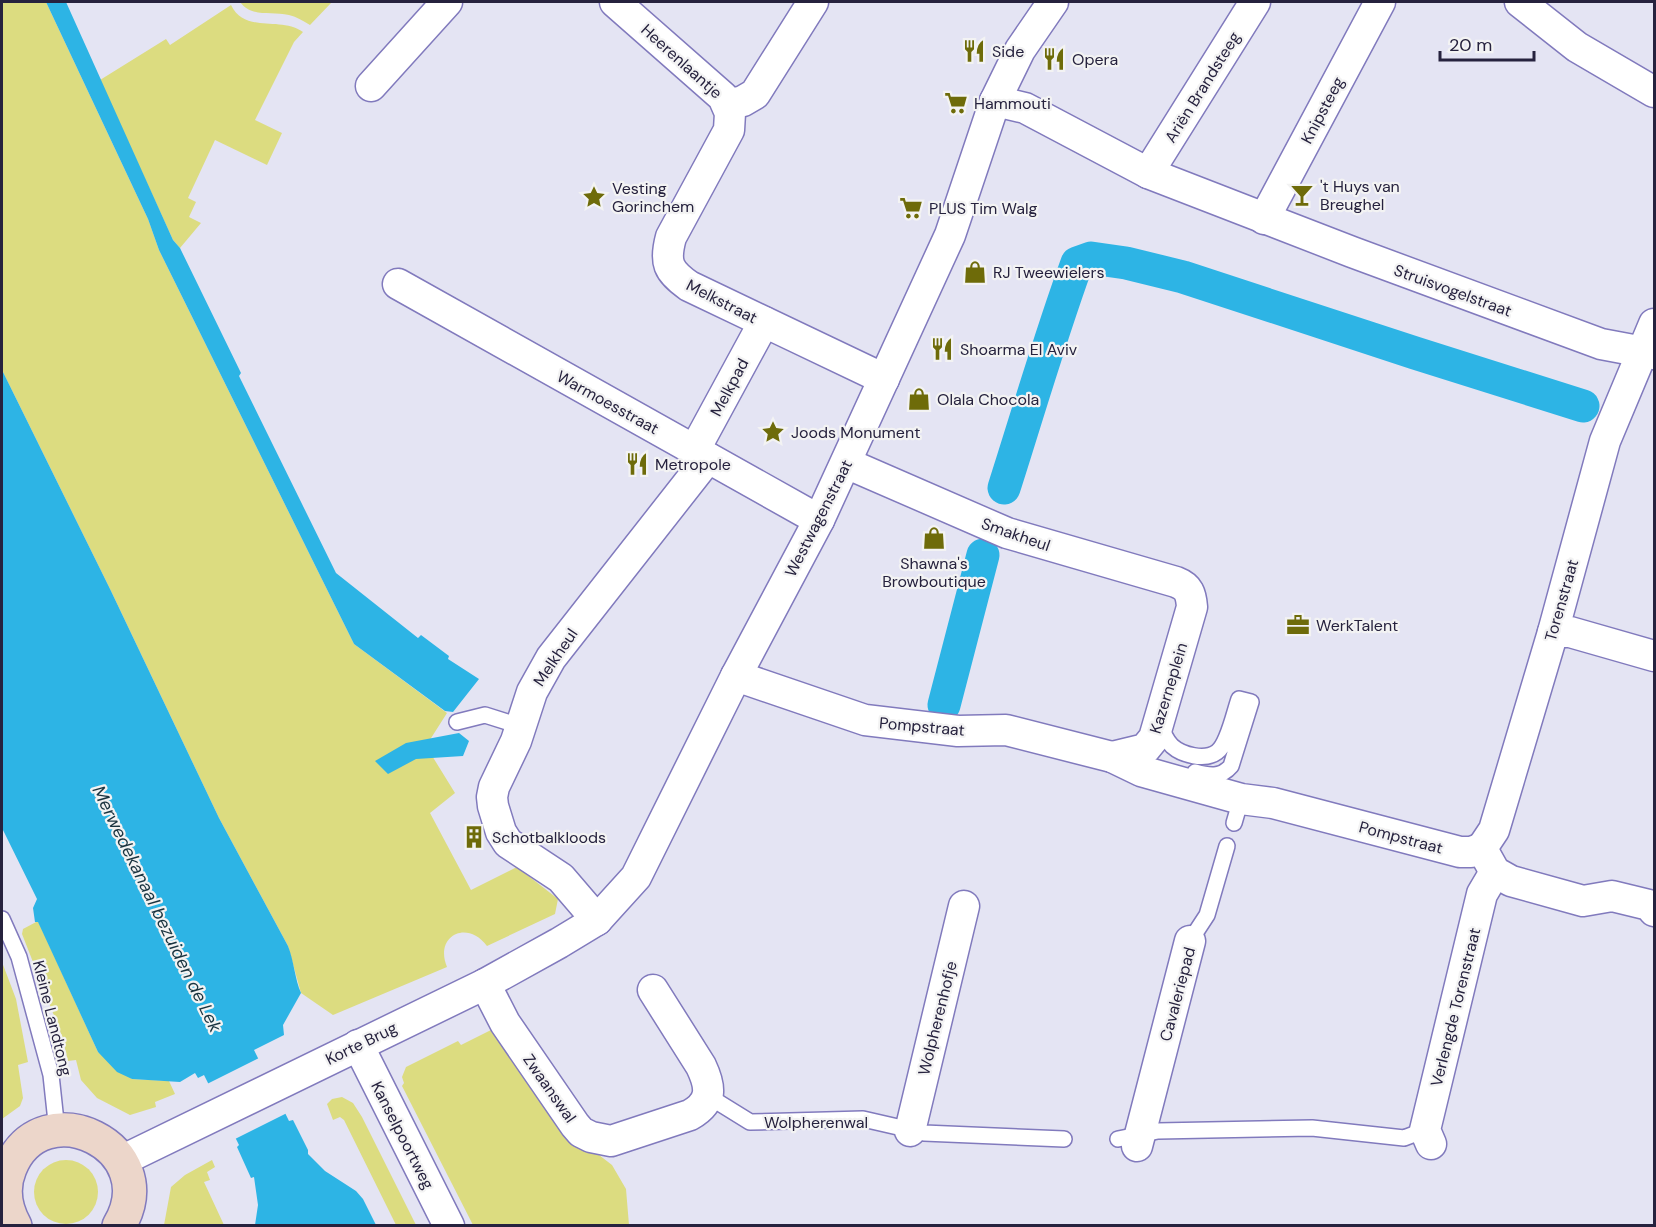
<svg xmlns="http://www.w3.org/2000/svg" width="1656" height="1227" viewBox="0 0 1656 1227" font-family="'DM Sans',sans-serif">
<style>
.green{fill:#dcdc80}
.water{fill:#2db4e5}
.pier{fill:#e4e4f3}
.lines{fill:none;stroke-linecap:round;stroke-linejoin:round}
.canal{stroke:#2db4e5;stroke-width:33}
.lane-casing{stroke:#817abd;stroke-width:18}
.street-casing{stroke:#817abd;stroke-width:33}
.secondary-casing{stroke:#817abd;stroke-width:36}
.lane{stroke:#fff;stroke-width:15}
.street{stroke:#fff;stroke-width:30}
.secondary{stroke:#ecd6ca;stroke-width:33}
.labels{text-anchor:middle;stroke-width:4.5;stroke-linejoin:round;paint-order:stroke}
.poi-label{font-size:16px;fill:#26223e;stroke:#f3f3f3;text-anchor:start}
.street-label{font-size:16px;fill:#26223e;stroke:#f3f3f3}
.water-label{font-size:18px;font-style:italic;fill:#19333f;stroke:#f3f3f3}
</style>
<rect width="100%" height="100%" fill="#e4e4f3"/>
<g class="green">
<path d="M2,2H46L148,219L159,250L354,644L447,713L426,746L455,793L430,813L471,890L517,867L558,899L555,914L487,946C467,919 434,936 447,967L333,1015L301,993L288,946L219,818L111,591L2,370Z"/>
<path d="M240,2H332L310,25C303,21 297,17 289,15C271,11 252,18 240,2Z"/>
<path d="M231,5C245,34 280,16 303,32L294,42L255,120L282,133L267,165L215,140L188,198L196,202L189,217L201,223L180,248L173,240L100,80L166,39L170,45Z"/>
<polygon points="38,921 98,1052 132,1079 169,1081 175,1094 155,1102 156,1107 130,1115 97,1098 81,1080 76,1060 68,1061 62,1036 22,934 23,929"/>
<polygon points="2,962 16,999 28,1062 18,1065 23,1098 20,1106 2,1119"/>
<polygon points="499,1026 579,1147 599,1155 612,1165 626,1189 629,1225 473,1225 402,1086 404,1083 402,1077 406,1067 458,1041 461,1045"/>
<polygon points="342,1097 353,1103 362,1117 416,1225 396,1225 344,1120 340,1117 333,1120 327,1104 332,1099"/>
<circle cx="66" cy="1192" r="32"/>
<polygon points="212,1160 215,1167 207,1172 210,1180 204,1182 224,1225 164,1225 171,1187 185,1175"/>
</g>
<g class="water">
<polygon points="46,2 66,2 173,240 180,248 241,373 239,376 336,573 418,638 421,635 449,656 448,659 479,679 453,712 445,711 354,644 159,250 148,219"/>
<path d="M2,370L111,591L219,818L288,946C294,961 295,980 301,993L283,1025L284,1035L254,1050L289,1121L293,1120L308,1150V1154L325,1171L356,1191L363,1199L376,1225H255L258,1205L254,1177L251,1178L237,1147L239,1145L204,1075L198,1078L195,1073L180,1082L132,1079L117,1072L98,1052L38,922H35L33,908L37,899L2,828Z"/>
<polygon points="459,733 469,741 463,756 416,759 388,774 375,761 406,743"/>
</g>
<polygon class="pier" points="261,1057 289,1112 233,1140 205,1085"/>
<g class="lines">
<g class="canal">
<path d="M1004,488C1028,413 1050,337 1077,263L1091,258L1126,263L1183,277L1415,353L1583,406"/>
<polyline points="944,705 983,555"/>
</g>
<g class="lane-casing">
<g id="lane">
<polyline points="457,722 485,715 520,726"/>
<path d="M1161,725C1163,733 1166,740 1172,746C1182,755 1205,761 1217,752C1228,744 1234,713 1239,699L1251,702L1231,766C1221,778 1209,776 1195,772"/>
<polyline points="1234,823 1241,799"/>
<polyline points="2,919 19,957 51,1075 57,1131"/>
<polyline points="1190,941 1207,915 1227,846"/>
<polyline points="708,1096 750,1122 863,1119 924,1133 1064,1139"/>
<polyline points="1118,1139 1158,1131 1312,1128 1404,1138 1425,1130"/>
</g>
</g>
<g class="street-casing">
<g id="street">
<path d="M615,2L723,97L730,113L729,130L671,237C664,263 668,271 689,286L884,379"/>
<polyline points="1520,2 1577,47 1654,92"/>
<polyline points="371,86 447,2"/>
<polyline points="995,101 1025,108 1148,173 1352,252 1601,344 1654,354"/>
<polyline points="728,105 743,101 755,94 813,2"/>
<polyline points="1148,173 1255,2"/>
<polyline points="1264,219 1380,2"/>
<polyline points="398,284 819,520"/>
<polyline points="694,451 764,322"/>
<path d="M846,463L1007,533L1176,582C1189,587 1191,594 1192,607L1154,738L1145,749L1112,757"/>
<polyline points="1553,632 1570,632 1654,656"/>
<polyline points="736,676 865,720 958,731 1006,730 1112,757 1141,771 1241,799 1273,803 1460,852 1471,852 1482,848"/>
<polyline points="1482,848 1494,830 1553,632 1605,441 1654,324"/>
<polyline points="1486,856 1495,872 1511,881 1583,901 1612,896 1649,905 1654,911"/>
<polyline points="597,920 561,878 508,843 501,832 493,806 492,797 494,787 516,741 532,692 551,658 708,458"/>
<path d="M485,984L505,1023L575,1125L581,1132L591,1137L611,1141L690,1115C713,1102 711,1087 701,1066L653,990"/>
<polyline points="358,1045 449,1226"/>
<polyline points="910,1131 964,906"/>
<polyline points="1431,1144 1425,1130 1482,894 1495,872"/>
<polyline points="1137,1146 1190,941"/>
<polyline points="121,1161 485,984 559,943 597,920 636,877 736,676 819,520 950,235 995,101 1020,50 1053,2"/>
</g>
</g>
<g class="secondary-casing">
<path id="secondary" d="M15,1226C5,1208 2,1187 10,1168C42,1088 166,1147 119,1226"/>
</g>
<use href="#lane" class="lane"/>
<use href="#street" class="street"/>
<use href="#secondary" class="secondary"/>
</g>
<defs>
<g id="restaurant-bare" transform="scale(1.8)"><path d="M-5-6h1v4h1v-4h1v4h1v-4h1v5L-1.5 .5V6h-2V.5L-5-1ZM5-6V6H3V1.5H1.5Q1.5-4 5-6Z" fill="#6e6b09" stroke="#f3f3f3" stroke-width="2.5" paint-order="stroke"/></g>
<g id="supermarket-bare" transform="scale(1.8)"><path d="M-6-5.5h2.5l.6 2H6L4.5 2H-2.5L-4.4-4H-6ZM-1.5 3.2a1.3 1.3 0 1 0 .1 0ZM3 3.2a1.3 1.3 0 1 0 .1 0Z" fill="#6e6b09" stroke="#f3f3f3" stroke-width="2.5" paint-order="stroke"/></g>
<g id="bar-bare" transform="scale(1.8)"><path d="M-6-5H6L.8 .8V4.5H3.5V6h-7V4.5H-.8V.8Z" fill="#6e6b09" stroke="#f3f3f3" stroke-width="2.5" paint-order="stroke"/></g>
<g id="sight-bare" transform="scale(1.8)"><path d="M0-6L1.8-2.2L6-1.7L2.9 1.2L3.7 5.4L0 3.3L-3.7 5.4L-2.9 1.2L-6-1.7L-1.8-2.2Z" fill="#6e6b09" stroke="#f3f3f3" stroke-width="2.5" paint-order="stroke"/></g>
<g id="shop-bare" transform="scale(1.8)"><path d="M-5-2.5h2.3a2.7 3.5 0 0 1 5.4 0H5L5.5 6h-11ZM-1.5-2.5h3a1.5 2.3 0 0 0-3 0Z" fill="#6e6b09" stroke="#f3f3f3" stroke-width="2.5" paint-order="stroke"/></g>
<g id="office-bare" transform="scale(1.8)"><path d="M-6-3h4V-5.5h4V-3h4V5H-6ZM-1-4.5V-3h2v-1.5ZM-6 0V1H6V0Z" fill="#6e6b09" stroke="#f3f3f3" stroke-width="2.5" paint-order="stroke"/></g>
<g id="building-bare" transform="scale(1.8)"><path d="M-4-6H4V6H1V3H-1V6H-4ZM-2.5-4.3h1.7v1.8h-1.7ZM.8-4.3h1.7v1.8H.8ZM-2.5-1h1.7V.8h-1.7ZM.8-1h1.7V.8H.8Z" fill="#6e6b09" stroke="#f3f3f3" stroke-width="2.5" paint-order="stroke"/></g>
</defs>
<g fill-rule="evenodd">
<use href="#restaurant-bare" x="974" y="51"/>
<use href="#restaurant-bare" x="1054" y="59"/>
<use href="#supermarket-bare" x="956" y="103"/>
<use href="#bar-bare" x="1302" y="195"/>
<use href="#sight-bare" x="594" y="197"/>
<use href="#supermarket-bare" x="911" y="208"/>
<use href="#shop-bare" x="975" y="272"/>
<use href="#restaurant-bare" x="942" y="349"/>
<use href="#shop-bare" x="919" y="399"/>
<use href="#sight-bare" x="773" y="432"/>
<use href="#restaurant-bare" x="637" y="464"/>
<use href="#shop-bare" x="934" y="538"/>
<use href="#office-bare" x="1298" y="625"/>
<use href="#building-bare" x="474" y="837"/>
</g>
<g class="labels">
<g class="poi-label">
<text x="992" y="57">Side</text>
<text x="1072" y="65">Opera</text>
<text x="974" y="109">Hammouti</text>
<text x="1320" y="192">'t Huys van<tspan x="1320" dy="18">Breughel</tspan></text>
<text x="612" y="194">Vesting<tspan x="612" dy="18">Gorinchem</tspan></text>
<text x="929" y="214">PLUS Tim Walg</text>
<text x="993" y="278">RJ Tweewielers</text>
<text x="960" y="355">Shoarma El Aviv</text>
<text x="937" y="405">Olala Chocola</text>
<text x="791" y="438">Joods Monument</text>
<text x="655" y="470">Metropole</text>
<text x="934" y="569" text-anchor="middle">Shawna's<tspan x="934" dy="18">Browboutique</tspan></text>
<text x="1316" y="631">WerkTalent</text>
<text x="492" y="843">Schotbalkloods</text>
</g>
<g class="street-label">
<text transform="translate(682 61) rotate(42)" y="6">Heerenlaantje</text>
<text transform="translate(1202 87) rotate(-58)" y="6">Ariën Brandsteeg</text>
<text transform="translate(1322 110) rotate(-62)" y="6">Knipsteeg</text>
<text transform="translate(1453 290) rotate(20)" y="6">Struisvogelstraat</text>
<text transform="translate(722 301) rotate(27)" y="6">Melkstraat</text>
<text transform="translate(729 387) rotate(-62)" y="6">Melkpad</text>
<text transform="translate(608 402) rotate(29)" y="6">Warmoesstraat</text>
<text transform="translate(818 518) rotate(-63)" y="6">Westwagenstraat</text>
<text transform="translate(1016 534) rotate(19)" y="6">Smakheul</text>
<text transform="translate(1561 600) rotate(-74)" y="6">Torenstraat</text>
<text transform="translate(555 657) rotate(-56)" y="6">Melkheul</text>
<text transform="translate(1168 688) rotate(-73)" y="6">Kazerneplein</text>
<text transform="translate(922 726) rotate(5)" y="6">Pompstraat</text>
<text transform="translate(1401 837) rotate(15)" y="6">Pompstraat</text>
<text transform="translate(1177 994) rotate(-75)" y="6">Cavaleriepad</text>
<text transform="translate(1455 1007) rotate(-76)" y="6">Verlengde Torenstraat</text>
<text transform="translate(53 1018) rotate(76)" y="6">Kleine Landtong</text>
<text transform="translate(937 1018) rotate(-76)" y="6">Wolpherenhofje</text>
<text transform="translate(361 1043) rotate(-26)" y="6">Korte Brug</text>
<text transform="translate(550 1088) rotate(55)" y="6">Zwaanswal</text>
<text x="816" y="1128">Wolpherenwal</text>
<text transform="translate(403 1135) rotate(63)" y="6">Kanselpoortweg</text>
</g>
<g class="water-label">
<text transform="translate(157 909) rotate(64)" y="6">Merwedekanaal bezuiden de Lek</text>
</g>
</g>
<rect width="1656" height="1227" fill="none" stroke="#26223e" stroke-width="6"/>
<path d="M1440 51v9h94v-9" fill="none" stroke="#26223e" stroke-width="3"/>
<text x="1449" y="51" font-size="18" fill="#26223e" stroke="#f3f3f3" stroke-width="4.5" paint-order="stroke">20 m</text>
</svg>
